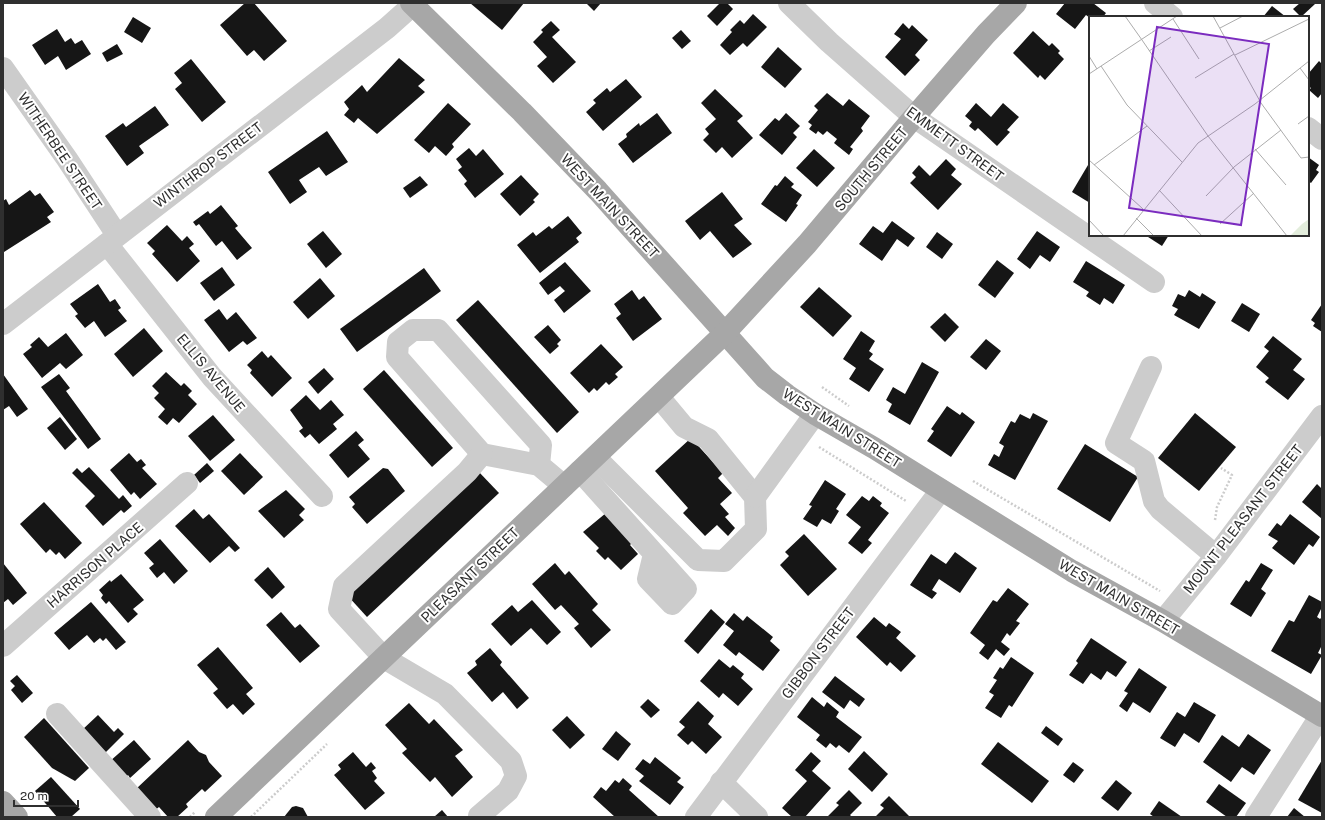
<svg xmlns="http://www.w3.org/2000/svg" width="1325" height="820" viewBox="0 0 1325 820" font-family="'Public Sans',sans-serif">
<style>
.building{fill:#161616}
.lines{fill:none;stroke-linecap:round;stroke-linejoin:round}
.path{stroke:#ccc;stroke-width:2.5;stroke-dasharray:2 2;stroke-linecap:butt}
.minor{stroke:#ccc;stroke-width:22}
.major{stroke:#a7a7a7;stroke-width:22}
.labels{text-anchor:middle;stroke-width:4;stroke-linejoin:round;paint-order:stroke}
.street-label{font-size:14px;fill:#2f2f2f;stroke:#fff}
.inset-road{fill:none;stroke:#acacac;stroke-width:1}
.view{fill:#7b2cbf;fill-opacity:0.15;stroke:#7b2cbf;stroke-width:2}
.inset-edge{fill:none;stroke:#2f2f2f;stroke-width:2}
</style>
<rect width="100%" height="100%" fill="#fff"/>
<g class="building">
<polygon points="245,3 254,3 287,41 264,61 254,50 247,56 220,25"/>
<polygon points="470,3 524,3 502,30"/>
<polygon points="586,3 601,3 594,11"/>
<polygon points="720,3 727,3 733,9 717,26 707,16"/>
<polygon points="1065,3 1093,3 1106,13 1103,17 1090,17 1090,18 1086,15 1075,29 1056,14"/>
<polygon points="1300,3 1313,3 1315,4 1301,17 1293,9"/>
<polygon points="1272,6 1286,17 1263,17"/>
<polygon points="753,14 767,27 747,47 743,43 730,55 720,45 732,32 730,30 740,20 744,24"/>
<polygon points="133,17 151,28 142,43 124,32"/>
<polygon points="551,21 560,30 552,37 576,62 553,83 537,66 547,57 533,42 543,32 541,30"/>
<polygon points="903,23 909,29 912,25 928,40 915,55 920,60 905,76 885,57 901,39 894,34"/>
<polygon points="57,29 65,42 71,38 75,44 82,40 91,54 66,70 58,56 45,65 32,45"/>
<polygon points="681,30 691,41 682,49 672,38"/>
<polygon points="1033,31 1049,46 1052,43 1060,51 1058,53 1064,59 1045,80 1040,75 1038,78 1013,53"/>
<polygon points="117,44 123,54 107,62 102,53"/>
<polygon points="778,47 802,69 785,88 761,67"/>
<polygon points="399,58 425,80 418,86 425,92 377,134 358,118 354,123 344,115 349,109 344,102 362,85 367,92"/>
<polygon points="191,59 226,102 202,122 175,89 182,83 174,73"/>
<polygon points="1319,61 1322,64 1322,93 1318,98 1309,90 1311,88 1308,86 1308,74"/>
<polygon points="626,79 642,97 603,131 586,112 596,103 593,100 607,88 610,92"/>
<polygon points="715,89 743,116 737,121 753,138 732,158 722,147 716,153 703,140 709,134 705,129 716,119 701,103"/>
<polygon points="827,93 843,106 849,99 870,116 861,128 863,131 850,147 853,149 849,155 834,143 837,139 827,131 823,135 818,131 816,134 809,129 812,125 808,122 818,110 814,106"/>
<polygon points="448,103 471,124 452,144 454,147 446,156 435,146 429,153 414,140"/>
<polygon points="976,103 991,117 1003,103 1019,117 1007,130 1010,132 997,146 978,128 975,131 969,126 972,122 965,116"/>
<polygon points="155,106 169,125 139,146 144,153 127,166 105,136 123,123 126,127"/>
<polygon points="657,113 672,133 633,163 618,144 627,137 626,134 639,123 640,126"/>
<polygon points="786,113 800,126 793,133 797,137 782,155 759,135 775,118 779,121"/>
<polygon points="327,131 348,162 326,176 319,167 299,180 307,192 290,204 268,172"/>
<polygon points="469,148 476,156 483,149 504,174 475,198 464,184 467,181 458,170 462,167 456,159"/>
<polygon points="814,149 835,168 817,187 796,168"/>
<polygon points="1308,157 1319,165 1316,170 1319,172 1311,183 1308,181"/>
<polygon points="946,159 956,169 951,175 962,184 938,210 910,183 916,177 912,173 919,165 930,176"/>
<polygon points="1088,165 1090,167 1090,203 1072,192"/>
<polygon points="521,175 539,194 533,200 535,202 520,216 500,194"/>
<polygon points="420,176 428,185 410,198 403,188"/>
<polygon points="785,176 794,184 791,187 802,195 796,204 798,205 786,222 761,204 775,185 777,186"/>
<polygon points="30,190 35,196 40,193 54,212 47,217 51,222 4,252 3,201 6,199 9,205"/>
<polygon points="722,192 743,219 734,225 752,244 733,258 710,231 700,240 685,221"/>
<polygon points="221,205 238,226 235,228 252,248 237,260 222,241 216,246 199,224 196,226 193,222 208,211 210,214"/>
<polygon points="568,216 582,233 576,238 579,242 540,273 517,245 533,232 536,236 549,226 552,229"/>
<polygon points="892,221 915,238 908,247 897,239 882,261 859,244 873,226 883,233"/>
<polygon points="167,225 182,241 187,236 194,244 189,248 200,261 177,282 152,254 155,251 147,243"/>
<polygon points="323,231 342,254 326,268 307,244"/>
<polygon points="1037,231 1060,247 1050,262 1040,255 1030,269 1017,259"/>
<polygon points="937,232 953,244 942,259 926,247"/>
<polygon points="1145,235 1169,235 1162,246"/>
<polygon points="997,260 1014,273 995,298 978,285"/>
<polygon points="1086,261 1125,285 1113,304 1104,298 1100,305 1086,296 1089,292 1073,282"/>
<polygon points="565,262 591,291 564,313 554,300 565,291 560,286 548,295 539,283"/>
<polygon points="222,267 235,285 214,301 200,283"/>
<polygon points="424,268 441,291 357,352 340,329"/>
<polygon points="320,278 335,296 308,319 293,302"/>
<polygon points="98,284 110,302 115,299 121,308 118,310 127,321 105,337 94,321 85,328 75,316 78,314 70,304"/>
<polygon points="819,287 852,316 833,337 800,307"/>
<polygon points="632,290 639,300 644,296 662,319 633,341 616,318 621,314 614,304"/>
<polygon points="1189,290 1200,297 1202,293 1216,302 1199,329 1174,315 1178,309 1172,306 1178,294 1185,297"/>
<polygon points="478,300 579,412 557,433 456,320"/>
<polygon points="1242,303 1260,314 1249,332 1231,321"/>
<polygon points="1322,304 1322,332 1313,326 1315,323 1311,320"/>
<polygon points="219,309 227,320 236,312 257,338 247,345 243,341 229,352 204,320"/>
<polygon points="945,313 959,327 945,342 930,327"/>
<polygon points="548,325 561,340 557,344 559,346 550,354 534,337"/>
<polygon points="144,328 163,351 133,377 114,354"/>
<polygon points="861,331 875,341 869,351 873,354 869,359 884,369 869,392 849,379 856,368 843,359"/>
<polygon points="66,333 83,355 66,369 60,363 42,378 23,354 32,347 30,345 39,337 48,347"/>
<polygon points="1273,336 1302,359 1293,370 1305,379 1288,400 1265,382 1269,378 1256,367 1269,351 1264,347"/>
<polygon points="986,339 1001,351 986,370 970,357"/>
<polygon points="601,344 623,367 615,374 618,377 609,385 606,382 597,391 594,388 589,393 570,373"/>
<polygon points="262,351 268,358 271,355 292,378 272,397 250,373 252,370 247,365"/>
<polygon points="922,362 939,372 910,425 888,412 892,404 886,400 893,387 905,394"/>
<polygon points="324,368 334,379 318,394 308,382"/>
<polygon points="384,370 453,448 432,467 363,389"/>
<polygon points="166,372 181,386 184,383 192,391 188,395 197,404 179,423 173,418 167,425 158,417 165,409 154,398 159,393 152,386"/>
<polygon points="3,374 28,409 17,417 9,406 3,410"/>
<polygon points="59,374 70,388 66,391 101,439 88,449 41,387"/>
<polygon points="306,395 320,410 331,400 344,415 333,424 337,429 319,444 310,434 305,438 299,431 303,428 290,410"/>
<polygon points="947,406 960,415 962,412 975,422 951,457 927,441 934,431 931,429"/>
<polygon points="1033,413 1048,421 1015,480 988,465 994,454 999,457 1004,446 999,443 1011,421 1015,423 1020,414 1030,419"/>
<polygon points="1195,413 1236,447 1199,491 1158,458"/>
<polygon points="213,415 235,440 210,461 188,436"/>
<polygon points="60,417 77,439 65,450 47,428"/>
<polygon points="356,431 364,440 358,445 370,459 348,478 329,455"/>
<polygon points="691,438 723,473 718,478 732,493 720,504 729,514 725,517 735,528 728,536 717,525 705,536 683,513 688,508 655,471"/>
<polygon points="1085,444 1138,477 1110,522 1057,489"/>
<polygon points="129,453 137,462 141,459 146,465 142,468 157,484 140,499 134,492 131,495 110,470"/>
<polygon points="240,453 263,477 244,495 221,471"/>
<polygon points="207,463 214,471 200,483 194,475"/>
<polygon points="89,467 119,499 123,495 132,506 124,513 121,510 103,526 85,506 95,496 72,473 77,468 82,473"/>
<polygon points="383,468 388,469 405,491 367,524 352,507 355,504 349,497"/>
<polygon points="478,471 499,493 367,617 347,595"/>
<polygon points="825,480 846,494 836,509 839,511 831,524 822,519 817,527 803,519 812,506 809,505"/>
<polygon points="1317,484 1322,489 1322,519 1302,502"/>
<polygon points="286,490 305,509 299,515 304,520 284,538 258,511"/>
<polygon points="862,496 869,501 873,496 882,503 880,506 889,513 868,540 872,543 862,554 848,543 861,527 846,515"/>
<polygon points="44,502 82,543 65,559 59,552 56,555 50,549 46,553 20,524"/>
<polygon points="194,509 203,519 209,514 240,548 235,552 229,546 210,563 175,526"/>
<polygon points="606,513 634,541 630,545 638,554 621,570 608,557 605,560 596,551 599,548 583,532"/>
<polygon points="1290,514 1320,537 1313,547 1309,544 1294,565 1272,548 1278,541 1268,535 1277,523 1281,526"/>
<polygon points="804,534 837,569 808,596 780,565 789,556 785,552"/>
<polygon points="160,539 188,571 174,584 164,572 157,578 149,568 154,564 144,553"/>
<polygon points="955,552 977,568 960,593 939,579 932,590 937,593 932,599 910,585 931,554 946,564"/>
<polygon points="3,563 27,593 13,605 8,599 3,603"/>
<polygon points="555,563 565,575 569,571 598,604 592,610 611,630 591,648 574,628 579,624 561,605 555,610 532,584"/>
<polygon points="1261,563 1273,570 1261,589 1266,593 1251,617 1230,604 1246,580 1249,582"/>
<polygon points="268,567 285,587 272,599 254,580"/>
<polygon points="121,574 144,600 133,609 138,614 128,623 109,601 106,604 101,598 103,595 99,590 110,580 111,582"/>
<polygon points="1008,588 1029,604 1016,621 1020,623 1010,636 1007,633 1001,642 1010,649 1004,656 996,649 988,660 979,653 985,645 970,633 993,600 997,602"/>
<polygon points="1309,595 1322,602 1322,607 1317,617 1320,619 1322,617 1322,645 1318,653 1322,655 1311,674 1271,651 1289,620 1294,622"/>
<polygon points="532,600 561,632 547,645 531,628 511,646 491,624 512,605 518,612"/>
<polygon points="91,602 126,642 116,650 106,638 103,641 100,638 94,643 87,635 69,650 54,633"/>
<polygon points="711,609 725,622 698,654 684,641"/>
<polygon points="281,612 295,628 300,624 320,646 300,663 266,625"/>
<polygon points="734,613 743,621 747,616 773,637 770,641 780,650 763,671 739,652 736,656 723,645 734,631 725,624"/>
<polygon points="874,617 886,627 889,623 901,632 896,638 916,656 901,672 890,662 887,666 856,637"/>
<polygon points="1091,638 1127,662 1116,677 1107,671 1101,680 1091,673 1083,684 1069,675 1078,663 1076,661"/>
<polygon points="218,647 253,688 246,694 255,704 243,715 233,704 227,709 213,693 218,689 197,665"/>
<polygon points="490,648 502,662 500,665 529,698 517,709 503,692 492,702 467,673 477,665 475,661"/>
<polygon points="1011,657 1034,673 1012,707 1009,705 1001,718 985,708 994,695 989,692 997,680 993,678 1000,667 1003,669"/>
<polygon points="719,659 730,668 733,665 744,674 741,678 753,689 738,706 723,693 719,698 700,681"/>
<polygon points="1139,668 1167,687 1150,713 1133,702 1127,712 1119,706 1128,693 1124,691"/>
<polygon points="17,675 33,693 22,703 11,690 15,686 10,681"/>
<polygon points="835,676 865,699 859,707 850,700 844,709 822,692"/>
<polygon points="812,697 824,707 827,702 839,712 836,717 862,737 849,753 839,745 836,748 830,743 826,748 816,740 820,735 797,717"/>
<polygon points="648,699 660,710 651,718 640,707"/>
<polygon points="698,701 714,716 708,724 722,737 706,754 692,741 688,745 677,735 685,727 679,722"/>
<polygon points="1194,702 1216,715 1199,743 1184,733 1175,747 1160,738 1177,712 1185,717"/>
<polygon points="409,703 429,724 434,719 463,750 455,756 473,777 452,797 435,777 430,782 402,753 407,749 385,725"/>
<polygon points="98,715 114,732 118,728 124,734 104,754 81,731"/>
<polygon points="567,716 585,735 570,749 552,730"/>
<polygon points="44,718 89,768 75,781 52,768 24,737"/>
<polygon points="1046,726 1063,739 1058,746 1041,733"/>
<polygon points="616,731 631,744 618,761 602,749"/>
<polygon points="1248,734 1271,750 1254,775 1242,767 1231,782 1203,762 1222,735 1239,747"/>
<polygon points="134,740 151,759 130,778 128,775 124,779 109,762"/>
<polygon points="188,740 199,752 206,755 209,762 222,776 205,792 202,789 186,804 188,807 177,817 168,817 159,807 154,811 136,789"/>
<polygon points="998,742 1049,781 1032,803 981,764"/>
<polygon points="864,751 888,774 872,792 848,769"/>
<polygon points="353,752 366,767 371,762 376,768 372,771 377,778 374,781 385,793 365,810 334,775 341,769 338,765"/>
<polygon points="811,752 821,761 812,771 831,788 805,817 792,817 782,808 807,781 795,770"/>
<polygon points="655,757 681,778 677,782 684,787 670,805 639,781 644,776 635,769 643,759 650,764"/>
<polygon points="1322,760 1322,813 1298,800"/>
<polygon points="1073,762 1084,770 1074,783 1063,775"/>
<polygon points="51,777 80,809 71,817 57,817 35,791"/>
<polygon points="623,778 632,786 629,790 659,817 615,817 593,797 601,787 606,791 615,780 619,783"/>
<polygon points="1116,780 1132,793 1118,811 1101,798"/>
<polygon points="1219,784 1246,803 1236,817 1227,817 1206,802"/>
<polygon points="849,790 862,803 850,815 852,817 827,817 839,805 836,803"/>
<polygon points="889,796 909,816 908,817 875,817 884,808 880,805"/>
<polygon points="1159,801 1182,817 1154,817 1150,814"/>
<polygon points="296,806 303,808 308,817 284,817 292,807"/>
<polygon points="1294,808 1305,817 1287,817"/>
<polygon points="442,810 448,817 434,817"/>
</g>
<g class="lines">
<g class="path">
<polyline points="822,387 849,406"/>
<polyline points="819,447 906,501"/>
<polyline points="973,481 1160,591"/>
<polyline points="1215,520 1217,507 1232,475 1221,468"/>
<polyline points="190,817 195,812"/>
<polyline points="251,817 327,744"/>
</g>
<g class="minor">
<polyline points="789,3 829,42 914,117 1154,282"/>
<polyline points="1155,3 1172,17"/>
<polyline points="3,68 67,159 117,235"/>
<polyline points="1308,128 1322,139"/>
<polyline points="107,244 212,377 322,496"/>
<polyline points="3,324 387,28 415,3"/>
<polyline points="1151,367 1116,443 1144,461 1154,501 1160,509 1216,556"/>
<polyline points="595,457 698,560 724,561 756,529 755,497 708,439 684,427 659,397"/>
<polyline points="539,465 541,445 438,330 413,330 398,342 397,357 482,454 539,465 564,486"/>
<polyline points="580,471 686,589 672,604 648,579 654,554"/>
<polyline points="755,497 815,414"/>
<polyline points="1163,621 1216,556 1322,416"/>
<polyline points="3,646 187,483"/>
<polyline points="57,714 150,817"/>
<polyline points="721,782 757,817"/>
<polyline points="479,816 508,791 516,776 511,761 445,694 384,658 339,609 344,586 467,472 482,454"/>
<polyline points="696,817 941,490"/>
<polyline points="1256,817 1321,715"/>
</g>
<g class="major">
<polyline points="411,3 522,112 598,191 749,360 765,378 787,395 815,414 874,448 1072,571 1163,621 1322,716"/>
<polyline points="3,802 17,817"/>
<polyline points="216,817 724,334 807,244 914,117 986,34 1016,3"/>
</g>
</g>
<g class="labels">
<g class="street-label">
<text transform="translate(955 144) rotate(36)" y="5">EMMETT STREET</text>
<text transform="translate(60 151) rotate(56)" y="5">WITHERBEE STREET</text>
<text transform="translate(208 165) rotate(-37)" y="5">WINTHROP STREET</text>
<text transform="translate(871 169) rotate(-50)" y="5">SOUTH STREET</text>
<text transform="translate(610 206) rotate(47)" y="5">WEST MAIN STREET</text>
<text transform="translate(211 373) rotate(50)" y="5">ELLIS AVENUE</text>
<text transform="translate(842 428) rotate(32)" y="5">WEST MAIN STREET</text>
<text transform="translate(1243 519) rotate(-52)" y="5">MOUNT PLEASANT STREET</text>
<text transform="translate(95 565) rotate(-41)" y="5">HARRISON PLACE</text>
<text transform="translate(470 575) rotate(-44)" y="5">PLEASANT STREET</text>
<text transform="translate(1119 597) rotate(30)" y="5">WEST MAIN STREET</text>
<text transform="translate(818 653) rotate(-53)" y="5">GIBBON STREET</text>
</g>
</g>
<g transform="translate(1089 16)">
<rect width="220" height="220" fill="#fff"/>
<path d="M220,203V220H201L213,208Z" fill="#e3eddc"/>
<path class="inset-road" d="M36,0L53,24M124,0L172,87L212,142L220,141M84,3L110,43M131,12L154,0M53,24L119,120L198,220M60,35L82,21M146,39L220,3M0,40L8,53M12,50L38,89L93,146M211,52L220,64M0,58L88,0M106,62L145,38M209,108L220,100M166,133L197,169M0,144L54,193M5,149L58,110M70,174L113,220M117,180L145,151L192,114M47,202L65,220M0,204L15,220M131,208L165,177M34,220L109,127L166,88L220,45"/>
<path class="view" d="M68,11L180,28L152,209L40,192Z"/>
<rect width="220" height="220" class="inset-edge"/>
</g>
<rect width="1325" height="820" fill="none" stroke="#2f2f2f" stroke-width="8"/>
<path d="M14 800v6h64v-6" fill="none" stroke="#2f2f2f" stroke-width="2"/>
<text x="20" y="800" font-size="12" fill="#2f2f2f" stroke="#ffffff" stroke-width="3" paint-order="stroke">20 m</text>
</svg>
